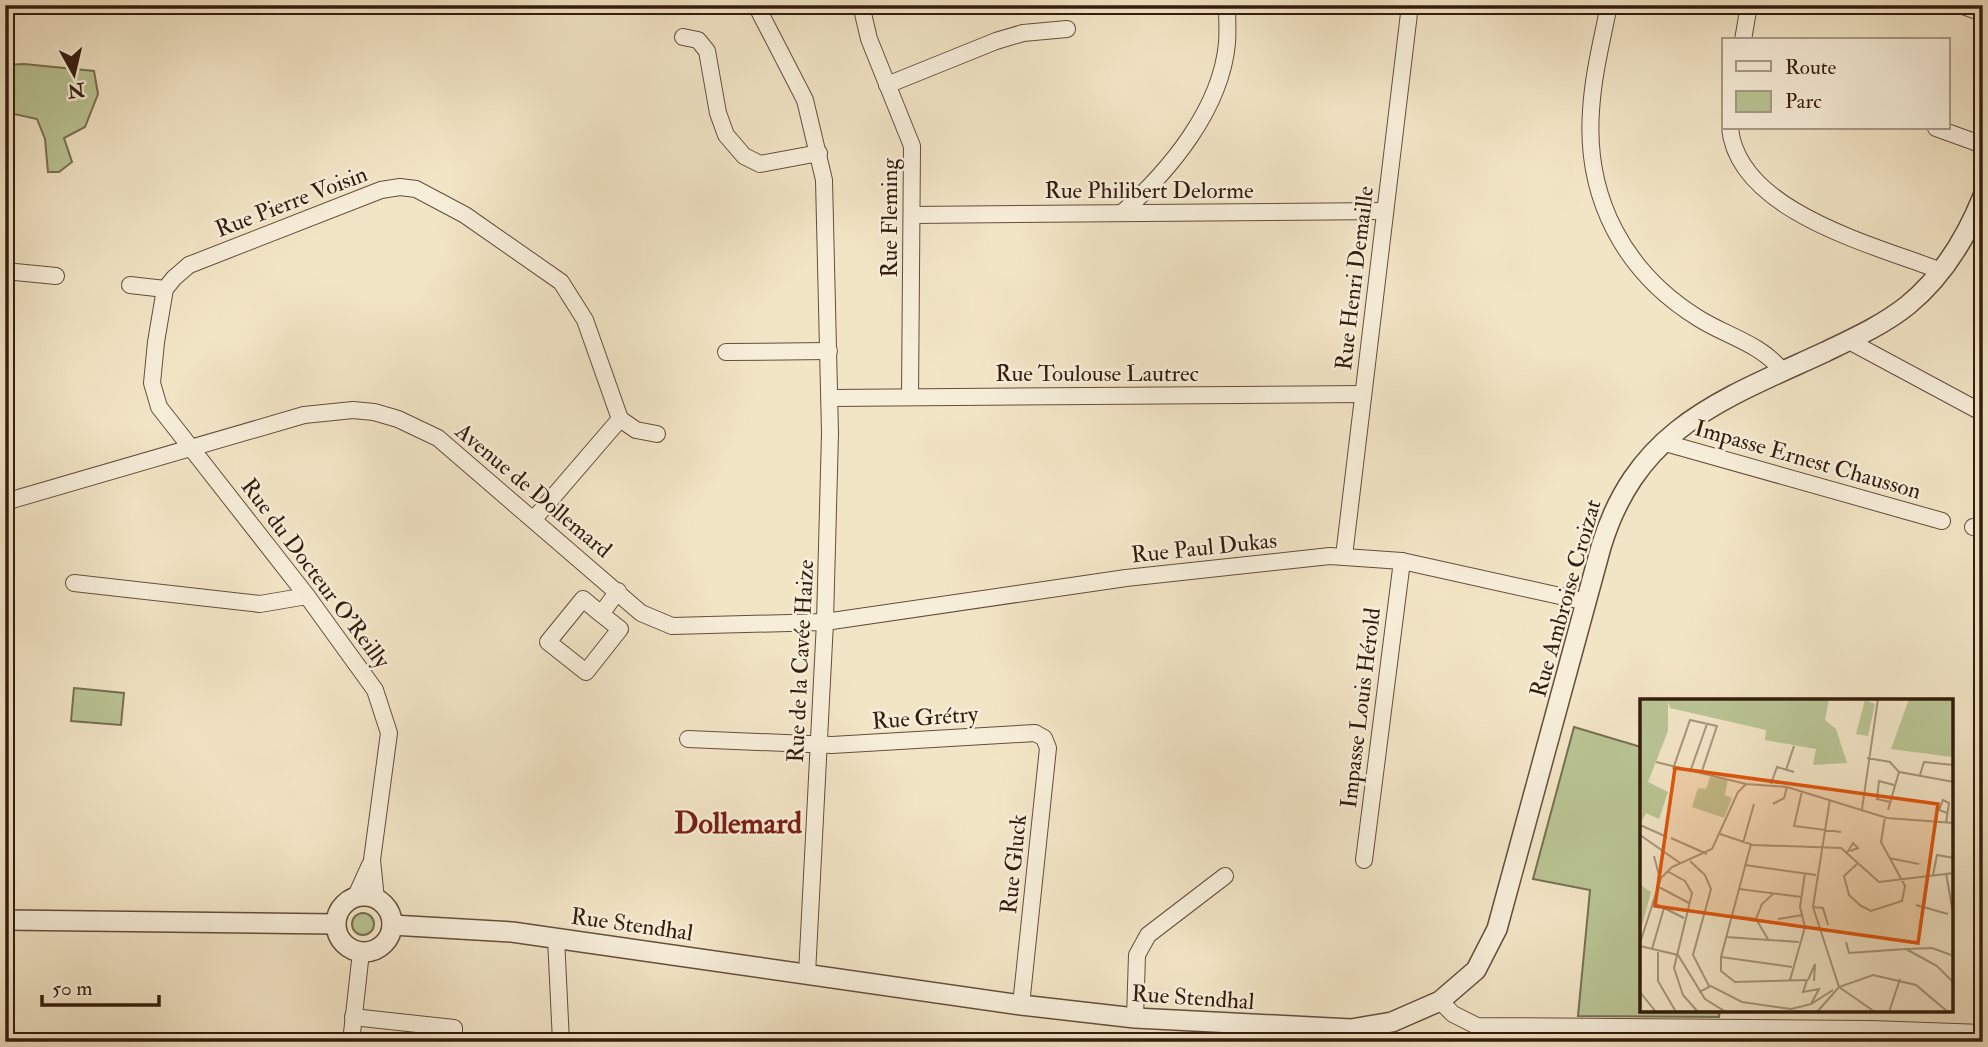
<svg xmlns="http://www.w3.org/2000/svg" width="1988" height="1047" viewBox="0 0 1988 1047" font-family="'IM FELL Double Pica',serif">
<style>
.green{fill:#bac595;stroke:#777052;stroke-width:2}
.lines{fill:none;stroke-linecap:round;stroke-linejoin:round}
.minor-casing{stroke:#644e3c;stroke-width:18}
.tertiary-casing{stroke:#644e3c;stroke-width:22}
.minor{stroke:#f7eeda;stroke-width:16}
.tertiary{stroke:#f7eeda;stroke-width:19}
.labels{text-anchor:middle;stroke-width:5;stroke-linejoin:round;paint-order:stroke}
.street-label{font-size:23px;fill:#341c0e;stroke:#f7eeda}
.district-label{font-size:30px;font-weight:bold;fill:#7a1f14;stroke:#f7eeda}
.inset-road{fill:none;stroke:#a6957c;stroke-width:2}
.view{fill:#df560c;fill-opacity:0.15;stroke:#df560c;stroke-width:3.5}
.inset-edge{fill:none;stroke:#341c0e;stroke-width:3.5}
</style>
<rect width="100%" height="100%" fill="#f2e5c6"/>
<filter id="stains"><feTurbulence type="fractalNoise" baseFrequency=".00286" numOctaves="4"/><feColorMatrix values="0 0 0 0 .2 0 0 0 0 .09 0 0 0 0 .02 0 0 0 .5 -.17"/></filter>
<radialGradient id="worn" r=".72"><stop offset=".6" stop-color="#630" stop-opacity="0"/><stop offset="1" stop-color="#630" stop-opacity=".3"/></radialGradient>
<g class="green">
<polygon points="24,64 94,71 98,94 85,127 64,138 72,162 59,172 48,172 45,139 37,119 5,112 5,65"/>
<polygon points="74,688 124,693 121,725 71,721"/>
<polygon points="1574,727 1641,747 1642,1010 1720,1010 1719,1017 1578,1016 1590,890 1533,879"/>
<circle cx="363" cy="924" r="11"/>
</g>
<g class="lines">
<g class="minor-casing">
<g id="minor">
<polyline points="756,5 805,100 824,180 830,433 825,622 807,974"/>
<polyline points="861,5 869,39 912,146 910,397"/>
<path d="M1609,5C1602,40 1593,75 1591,111C1585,198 1624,272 1698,318C1726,336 1762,344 1782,371"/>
<polyline points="1960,5 1983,13"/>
<polyline points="683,37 698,40 707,51 718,113 726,135 744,156 760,164 819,153"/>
<polyline points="1743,40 1749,5"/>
<polyline points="887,85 996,41 1023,33 1067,29"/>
<path d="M1730,128C1738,212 1875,245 1941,271"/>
<polyline points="1936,128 1983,145"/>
<path d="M1122,213C1170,170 1221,109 1227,43C1228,31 1227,18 1227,5"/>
<polyline points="912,215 1385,211"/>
<polyline points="5,271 56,276"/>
<polyline points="130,285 165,289"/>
<polyline points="1849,341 1983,413"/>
<polyline points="726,352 829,351"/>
<polyline points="831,398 1363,394"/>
<polyline points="620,419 636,430 657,434"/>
<polyline points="1662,442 1942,521"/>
<polyline points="5,502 304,415 353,410 374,412 398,419 438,438 641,613 672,626 825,622 1126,578 1330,556 1402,561 1587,602"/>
<polyline points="1973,527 1983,530"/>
<polyline points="1344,556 1410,5"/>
<polyline points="74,583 260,604 307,596"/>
<polyline points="601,614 583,599 548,642 586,672 620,629 601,614 618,591"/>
<polyline points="688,739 832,745 1035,733 1044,738 1048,748 1021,1005"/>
<polyline points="1364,860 1402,561"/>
<polyline points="355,898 370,865"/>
<polyline points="376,899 372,860 389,733 375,690 307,596 159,407 152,383 156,342 165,289 174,278 189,265 381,190 400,187 416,189 465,215 561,282 585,320 620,419 534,519"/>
<polyline points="556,938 561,1042"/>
<polyline points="1440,1001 1453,1014 1477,1026 1871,1029 1983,1033"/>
<polyline points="353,1017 454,1028 454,1042"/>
<polyline points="1135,1018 1137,955 1148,935 1225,876"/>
<polyline points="351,1042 361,952"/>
<polyline points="1254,1042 1256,1026"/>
</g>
</g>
<g class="tertiary-casing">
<g id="tertiary">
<circle cx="364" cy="924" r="28"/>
<polyline points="5,920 335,924"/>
<path d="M392,925L512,932L1021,1005L1135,1018L1351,1029L1392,1022L1440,1001L1476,970L1497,929L1601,547C1637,428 1721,400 1825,352C1854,338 1883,325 1908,305C1942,277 1967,236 1983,196"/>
</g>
</g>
<use href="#minor" class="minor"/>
<use href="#tertiary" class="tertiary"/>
</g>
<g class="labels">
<g class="street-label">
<text x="1149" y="198">Rue Philibert Delorme</text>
<text transform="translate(291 201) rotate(-21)" y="8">Rue Pierre Voisin</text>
<text transform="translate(889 218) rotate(-90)" y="8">Rue Fleming</text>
<text transform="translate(1354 278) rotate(-83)" y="8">Rue Henri Demaille</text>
<text x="1097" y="381">Rue Toulouse Lautrec</text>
<text transform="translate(1808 459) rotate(16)" y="8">Impasse Ernest Chausson</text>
<text transform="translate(534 490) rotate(40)" y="8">Avenue de Dollemard</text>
<text transform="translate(1204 547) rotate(-6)" y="8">Rue Paul Dukas</text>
<text transform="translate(316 573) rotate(53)" y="8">Rue du Docteur O'Reilly</text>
<text transform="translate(1565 598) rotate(-74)" y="8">Rue Ambroise Croizat</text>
<text transform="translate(800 661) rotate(-87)" y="8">Rue de la Cavée Haize</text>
<text transform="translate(1360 708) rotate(-83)" y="8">Impasse Louis Hérold</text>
<text transform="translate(925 717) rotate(-4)" y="8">Rue Grétry</text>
<text transform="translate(1013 864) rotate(-84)" y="8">Rue Gluck</text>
<text transform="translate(632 924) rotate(8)" y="8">Rue Stendhal</text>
<text transform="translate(1193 997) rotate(4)" y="8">Rue Stendhal</text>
</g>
<g class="district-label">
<text x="738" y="833">Dollemard</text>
</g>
</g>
<g transform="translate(1640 699)">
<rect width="313" height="313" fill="#f2e5c6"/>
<path d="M0,0H189L185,21L196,30L207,64L173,66L176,50L125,41L126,31L30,9L28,2V32L8,83L28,93L19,120L6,114L0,125ZM269,0H313L312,58L251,50ZM225,1L235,5L228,37L216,35ZM70,78L88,80L85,96L92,99L84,119L52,108L58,89L66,90ZM0,186L11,193L0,234Z" fill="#bac595"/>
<path class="inset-road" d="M227,59L250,63L259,73M16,63L106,85M33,70L50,21L77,27L61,75M146,71L154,47M50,73L67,25M280,76L284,63L314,66M131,85L137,68L154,73M162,92L154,127L201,133M190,100L173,208L199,288M250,103L237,100L239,82L254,86M133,105L144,99L147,88M222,110L238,0M248,111L259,73L314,83M306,124L309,104L303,101L299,111L307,114M0,126L27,138M80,135L113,146L201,149L239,183L314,174M0,136L40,164M31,139L67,155M103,144L114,105M111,145L81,258V272L95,283L167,281L163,293L179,290L171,305M207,154L213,144L218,149L210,152M14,157L20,180M249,159L279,165M50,162L65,176L71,190L53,256L69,287M217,165L204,177L209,196L221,207L231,212L262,202L265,187L241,143L245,118M105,166L176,176M27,172L45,182L52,194L34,269L43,296L58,313M306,174L314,220M293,176L297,156L314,159M17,187L49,204M99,190L162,198M12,203L44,219M276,206L308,215M173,208L183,209L188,226M284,208L288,177M92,217L116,220M138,220L163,216M86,238L159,243M129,242L116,220L122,205L133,195M206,243L209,254L266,250M0,244L21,179L32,168L72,150L98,93L106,85L147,88L247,119L314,124M0,247L38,256L65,300L86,313M12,250L24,209M18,251V282L36,313M314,257L292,249L266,250L297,267L314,284M81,258L152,268M150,281L165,228L160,208L165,174M168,281L175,265L174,282M199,288L235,313M0,293L16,313M59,293L71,287L102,303L151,310L171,305L193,291M177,313L199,288L233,276L276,286L308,313M249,313L260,280"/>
<path class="view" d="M35,69L298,105L278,244L15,207Z"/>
<rect width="313" height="313" class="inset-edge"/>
</g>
<rect width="1988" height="1047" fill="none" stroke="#f2e5c6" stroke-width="28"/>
<rect x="7" y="7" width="1974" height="1033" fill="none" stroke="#341c0e" stroke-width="3.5"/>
<rect x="14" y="14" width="1960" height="1019" fill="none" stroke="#341c0e" stroke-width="2"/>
<rect x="1722" y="38" width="228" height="91" fill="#f7eeda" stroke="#a99a88" stroke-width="2"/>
<rect x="1736" y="61" width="35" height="10" fill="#f7eeda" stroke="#a99a88" stroke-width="2"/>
<text x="1785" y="74" font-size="21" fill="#341c0e">Route</text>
<rect x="1736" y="91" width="35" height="21" fill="#bac595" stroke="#a99a88" stroke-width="2"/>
<text x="1785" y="108" font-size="21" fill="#341c0e">Parc</text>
<g transform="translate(74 74) rotate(172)" stroke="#f7eeda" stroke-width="5" paint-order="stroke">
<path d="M0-5L12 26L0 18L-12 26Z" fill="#341c0e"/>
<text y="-10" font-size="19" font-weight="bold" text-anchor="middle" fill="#341c0e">N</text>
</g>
<path d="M42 995v10h117v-10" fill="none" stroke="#341c0e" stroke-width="3.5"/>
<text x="52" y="995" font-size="21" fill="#341c0e" stroke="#f7eeda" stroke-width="5" paint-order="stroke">50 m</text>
<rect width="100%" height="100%" filter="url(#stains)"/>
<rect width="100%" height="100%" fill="url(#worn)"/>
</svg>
